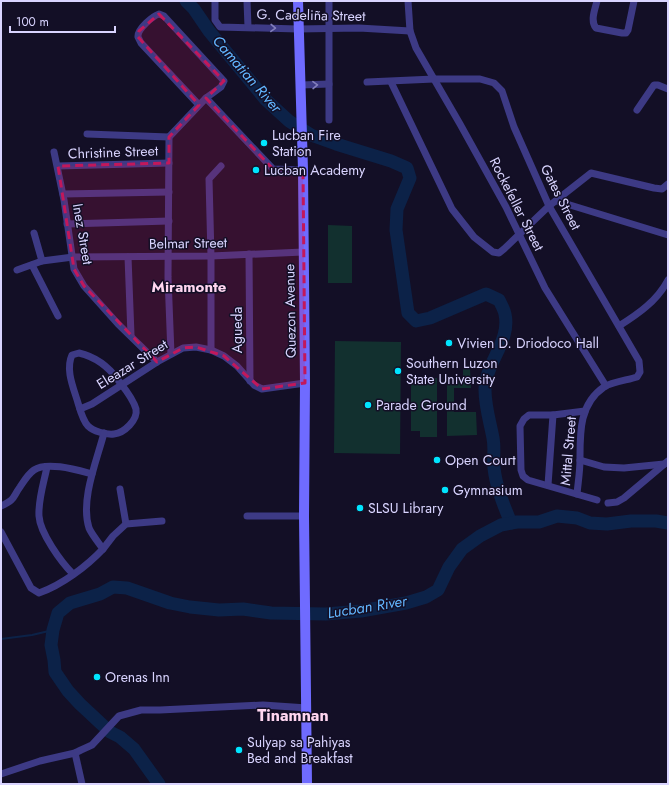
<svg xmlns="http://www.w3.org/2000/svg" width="669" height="785" viewBox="0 0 669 785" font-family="Jost,sans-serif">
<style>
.green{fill:#12302f}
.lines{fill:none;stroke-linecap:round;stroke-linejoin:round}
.stream{stroke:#0c2248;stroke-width:2}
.river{stroke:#0c2248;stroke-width:13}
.minor{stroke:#3d3a85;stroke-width:7}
.secondary{stroke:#6f6bff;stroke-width:10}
.oneway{stroke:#837fbc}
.marked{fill:#c2185b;fill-opacity:0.2;stroke:#c2185b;stroke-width:3;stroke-dasharray:8 5;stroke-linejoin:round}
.poi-dot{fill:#00e5ff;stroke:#130f26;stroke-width:1.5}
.labels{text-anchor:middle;stroke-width:3;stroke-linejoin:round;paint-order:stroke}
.street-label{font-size:14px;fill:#d9d4ff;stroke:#130f26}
.poi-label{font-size:14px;fill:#d9d4ff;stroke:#130f26;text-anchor:start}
.water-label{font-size:15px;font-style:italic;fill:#62b6ff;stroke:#130f26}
.neighbourhood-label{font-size:15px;font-weight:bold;fill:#ffd6f0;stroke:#130f26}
.quarter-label{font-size:16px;font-weight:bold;fill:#ffd6f0;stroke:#130f26}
</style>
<rect width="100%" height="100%" fill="#130f26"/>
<g class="green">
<polygon points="328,225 352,226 352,283 328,283"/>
<polygon points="335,341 401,342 400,454 334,453"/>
<polygon points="463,367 470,368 471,388 454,388 454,412 476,412 477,435 447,436 447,380 463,379"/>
<polygon points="419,378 437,378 437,405 433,405 433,411 437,411 437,437 420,437 420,431 411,431 411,383 419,383"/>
</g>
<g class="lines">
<polyline class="stream" points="1,639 32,635 53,630"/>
<g class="river">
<path d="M186,1L194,9L209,31L266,100L289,121L311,135L336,144L391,161L407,168L410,178L397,209L396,230L408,313L416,321L430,318L486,294L499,300C501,304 504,309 505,314C511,342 485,363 485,390C485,406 490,422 493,438C495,448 493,458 494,468C496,487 504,506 511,523"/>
<polyline points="159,784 134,749 120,737 110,732 80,704 68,691 55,672 54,660 51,645 53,630 58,613 70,603 100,594 113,587 127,588 170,603 190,607 219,610 243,609 271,613 326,614 361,611 406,603 426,597 438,590 449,567 462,549 480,536 501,525 517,522 539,522 557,516 577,518 590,523 607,524 631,521 656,521 668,523"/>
</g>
<g class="minor">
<polyline points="215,1 215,20 220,27 298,29 359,28 410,31"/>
<polyline points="247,1 248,27"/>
<polyline points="329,1 329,120"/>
<polyline points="408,1 410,31 416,48 460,124 506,207 545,288 606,386"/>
<path d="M597,1C595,9 590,21 596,28L622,33H626L628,30L634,1"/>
<path d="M367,82L434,79H480L494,83L502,91L514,127L549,206L639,361L640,372L637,377C628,380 612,382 604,387C579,404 580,433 580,460C580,471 578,483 577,494"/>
<polyline points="391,82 452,209 474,237 493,252 499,253 504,249 549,206 591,173 654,188 662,189 668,184"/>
<polyline points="301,85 329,84"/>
<polyline points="206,98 273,169 303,170"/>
<polyline points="637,110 654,85 658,85 668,89"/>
<polyline points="87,134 169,137"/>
<polyline points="54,152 64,200 74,269 84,286 118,324 157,362"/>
<polyline points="58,166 169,163"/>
<polyline points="63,194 169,192"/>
<polyline points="557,201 668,235"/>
<polyline points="67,224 169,221"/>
<polyline points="34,233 42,261"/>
<polyline points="249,254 250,381"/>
<polyline points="128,257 131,335"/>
<polyline points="32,265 58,316"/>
<polyline points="17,270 42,261 73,257 211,256 303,252"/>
<path d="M619,326C638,314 657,301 668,280"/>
<polyline points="211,350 211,256 209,179 221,166"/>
<path d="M79,353C96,357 108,366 118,380C125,389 133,398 136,409C138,420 124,433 114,434C106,435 93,431 88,426C83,421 80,410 78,403C74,389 65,370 72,355Z"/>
<path d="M171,354L168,277L169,137L206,98L221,87L224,81L164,16L159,14C153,16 137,29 138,37C139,39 140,41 141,43L199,105"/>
<polyline points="80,409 92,404 157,362 183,348 196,347 211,350 224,356 237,366 254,385 262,389 305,383"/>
<polyline points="585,411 553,415 529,415 524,419 520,426 521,470 523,476 528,480 597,500"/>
<polyline points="580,460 604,467 624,468 664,464"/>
<path d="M47,467C44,482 38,500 39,516C40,533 61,562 73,574"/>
<polyline points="548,485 553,415"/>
<polyline points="120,489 126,524"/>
<polyline points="608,503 617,502 624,498 668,461"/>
<path d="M1,506C16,499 12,498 20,487C24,481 28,474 34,470C47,461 77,470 92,474"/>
<polyline points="247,516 304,516"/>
<path d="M1,532L31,588L39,593C62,585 87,566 103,549C99,543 92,535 89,528C80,500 97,460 104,433"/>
<polyline points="103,549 113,536 126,524 162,521"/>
<polyline points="75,753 82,784"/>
<polyline points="1,774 40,761 75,753 81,750 92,745 119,716 141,710 160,710 263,705 307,708"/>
</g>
<polyline class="secondary" points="298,1 303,170 305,383 304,516 307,784"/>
</g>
<defs><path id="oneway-chevron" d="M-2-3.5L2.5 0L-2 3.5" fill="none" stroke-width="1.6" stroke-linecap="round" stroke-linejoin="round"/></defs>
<g class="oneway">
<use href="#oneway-chevron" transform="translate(273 28) rotate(2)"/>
<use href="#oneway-chevron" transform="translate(315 85) rotate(-1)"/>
</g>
<path class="marked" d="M159,14L224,81L206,98L273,169L303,170L305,383L262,389L224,356L196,347L183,348L157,362L84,286L74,269L58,166L169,163V137L199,105L138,37L139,31Z"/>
<g class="poi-dot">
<circle cx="264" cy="143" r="4"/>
<circle cx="256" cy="170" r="4"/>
<circle cx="449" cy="343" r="4"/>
<circle cx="398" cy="371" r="4"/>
<circle cx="368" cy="405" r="4"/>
<circle cx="437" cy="460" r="4"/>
<circle cx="445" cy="490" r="4"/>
<circle cx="360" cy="508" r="4"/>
<circle cx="97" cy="677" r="4"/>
<circle cx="239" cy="750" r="4"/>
</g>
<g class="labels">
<g class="street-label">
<text transform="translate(311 15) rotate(1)" y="5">G. Cadeliña Street</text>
<text transform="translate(113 152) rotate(-2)" y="5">Christine Street</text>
<text transform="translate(561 197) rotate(63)" y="5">Gates Street</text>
<text transform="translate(517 204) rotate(63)" y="5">Rockefeller Street</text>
<text transform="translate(83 234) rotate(80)" y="5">Inez Street</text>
<text transform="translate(188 243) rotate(-1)" y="5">Belmar Street</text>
<text transform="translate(290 311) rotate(-91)" y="5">Quezon Avenue</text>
<text transform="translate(237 330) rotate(-90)" y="5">Agueda</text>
<text transform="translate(132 364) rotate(-32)" y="5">Eleazar Street</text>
<text transform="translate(568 451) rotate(-85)" y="5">Mittal Street</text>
</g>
<g class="poi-label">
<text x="272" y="140">Lucban Fire<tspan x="272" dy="16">Station</tspan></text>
<text x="264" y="175">Lucban Academy</text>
<text x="457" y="348">Vivien D. Driodoco Hall</text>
<text x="406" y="368">Southern Luzon<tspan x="406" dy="16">State University</tspan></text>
<text x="376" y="410">Parade Ground</text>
<text x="445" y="465">Open Court</text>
<text x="453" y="495">Gymnasium</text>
<text x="368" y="513">SLSU Library</text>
<text x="105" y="682">Orenas Inn</text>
<text x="247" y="747">Sulyap sa Pahiyas<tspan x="247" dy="16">Bed and Breakfast</tspan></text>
</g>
<g class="water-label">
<text transform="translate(247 74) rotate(49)" y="5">Camatian River</text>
<text transform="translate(367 607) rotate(-9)" y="5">Lucban River</text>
</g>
<g class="neighbourhood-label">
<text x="189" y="292">Miramonte</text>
</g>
<g class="quarter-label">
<text x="293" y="721">Tinamnan</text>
</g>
</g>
<rect width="669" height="785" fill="none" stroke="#d9d4ff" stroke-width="4"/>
<path d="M10 26v6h105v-6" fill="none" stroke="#d9d4ff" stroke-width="2"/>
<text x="16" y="26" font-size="12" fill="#d9d4ff" stroke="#130f26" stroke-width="3" paint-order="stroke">100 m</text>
</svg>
